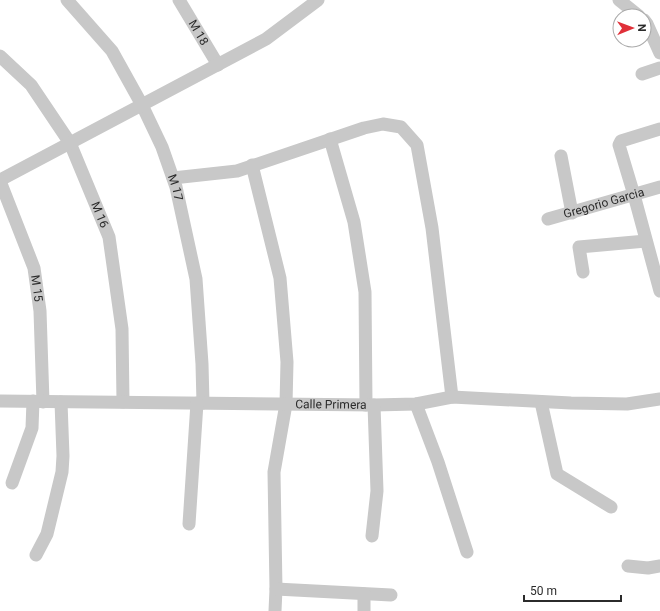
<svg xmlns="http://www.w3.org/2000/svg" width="660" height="611" viewBox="0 0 660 611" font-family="Roboto,sans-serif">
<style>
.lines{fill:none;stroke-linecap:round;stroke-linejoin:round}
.minor{stroke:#c8c8c8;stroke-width:13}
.labels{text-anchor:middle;stroke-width:4;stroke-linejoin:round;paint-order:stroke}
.street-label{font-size:12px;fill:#2b2b2b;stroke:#fff}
</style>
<rect width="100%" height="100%" fill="#fff"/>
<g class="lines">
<g class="minor">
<path id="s1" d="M67,0L112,51L142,105L162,147L176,187L196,279L202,364L203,403"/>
<path id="s2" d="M179,0L218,65"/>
<polyline points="619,0 639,16"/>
<polyline points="644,20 647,24 660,53"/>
<path id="s3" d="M0,56L31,85L70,143L109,237L122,329L123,402"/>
<polyline points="642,74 660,68"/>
<polyline points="660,129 621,141 619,145 634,195 660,291"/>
<polyline points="330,139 354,222 365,292 366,405"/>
<polyline points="561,156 572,213"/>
<polyline points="252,165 280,278 287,362 286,404 274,472 276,589 275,611"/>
<polyline points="173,178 237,171 364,128 383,124 401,127 417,145 432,228 452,397"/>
<polyline points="0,180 266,39 318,0"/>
<path id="s4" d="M0,181L34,268L40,311L43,402"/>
<path id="s5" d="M548,219L660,187"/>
<polyline points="583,272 579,247 646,241"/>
<path id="s6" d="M0,401L374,405L416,404L452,397L571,403L627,404L660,399"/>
<polyline points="541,402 557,474 611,507"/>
<polyline points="416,404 438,462 467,552"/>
<polyline points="12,483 32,428 33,401"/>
<polyline points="189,524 197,403"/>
<polyline points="372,536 377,491 374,405"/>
<polyline points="36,555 47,534 62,472 63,456 61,402"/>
<polyline points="628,566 648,568 660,566"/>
<polyline points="276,589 391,595"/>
<polyline points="364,611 364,594"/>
</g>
</g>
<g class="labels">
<g class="street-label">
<text dy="4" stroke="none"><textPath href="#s2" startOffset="38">M 18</textPath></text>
<text dy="4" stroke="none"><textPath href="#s1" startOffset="219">M 17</textPath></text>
<text dy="4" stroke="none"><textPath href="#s5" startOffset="58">Gregorio Garcia</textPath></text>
<text dy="4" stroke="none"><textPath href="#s3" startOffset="190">M 16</textPath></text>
<text dy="4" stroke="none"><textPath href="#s4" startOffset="114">M 15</textPath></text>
<text dy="4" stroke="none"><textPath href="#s6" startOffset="331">Calle Primera</textPath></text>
</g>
</g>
<g transform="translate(632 28) rotate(89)"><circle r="19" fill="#ffffff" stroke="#aaaaaa"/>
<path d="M0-3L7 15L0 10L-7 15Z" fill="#e03039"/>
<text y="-6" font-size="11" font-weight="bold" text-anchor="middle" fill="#2b2b2b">N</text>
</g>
<path d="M524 595v6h97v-6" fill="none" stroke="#2b2b2b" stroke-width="2"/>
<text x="530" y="595" font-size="12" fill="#2b2b2b" stroke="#ffffff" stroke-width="3" paint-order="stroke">50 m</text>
</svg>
